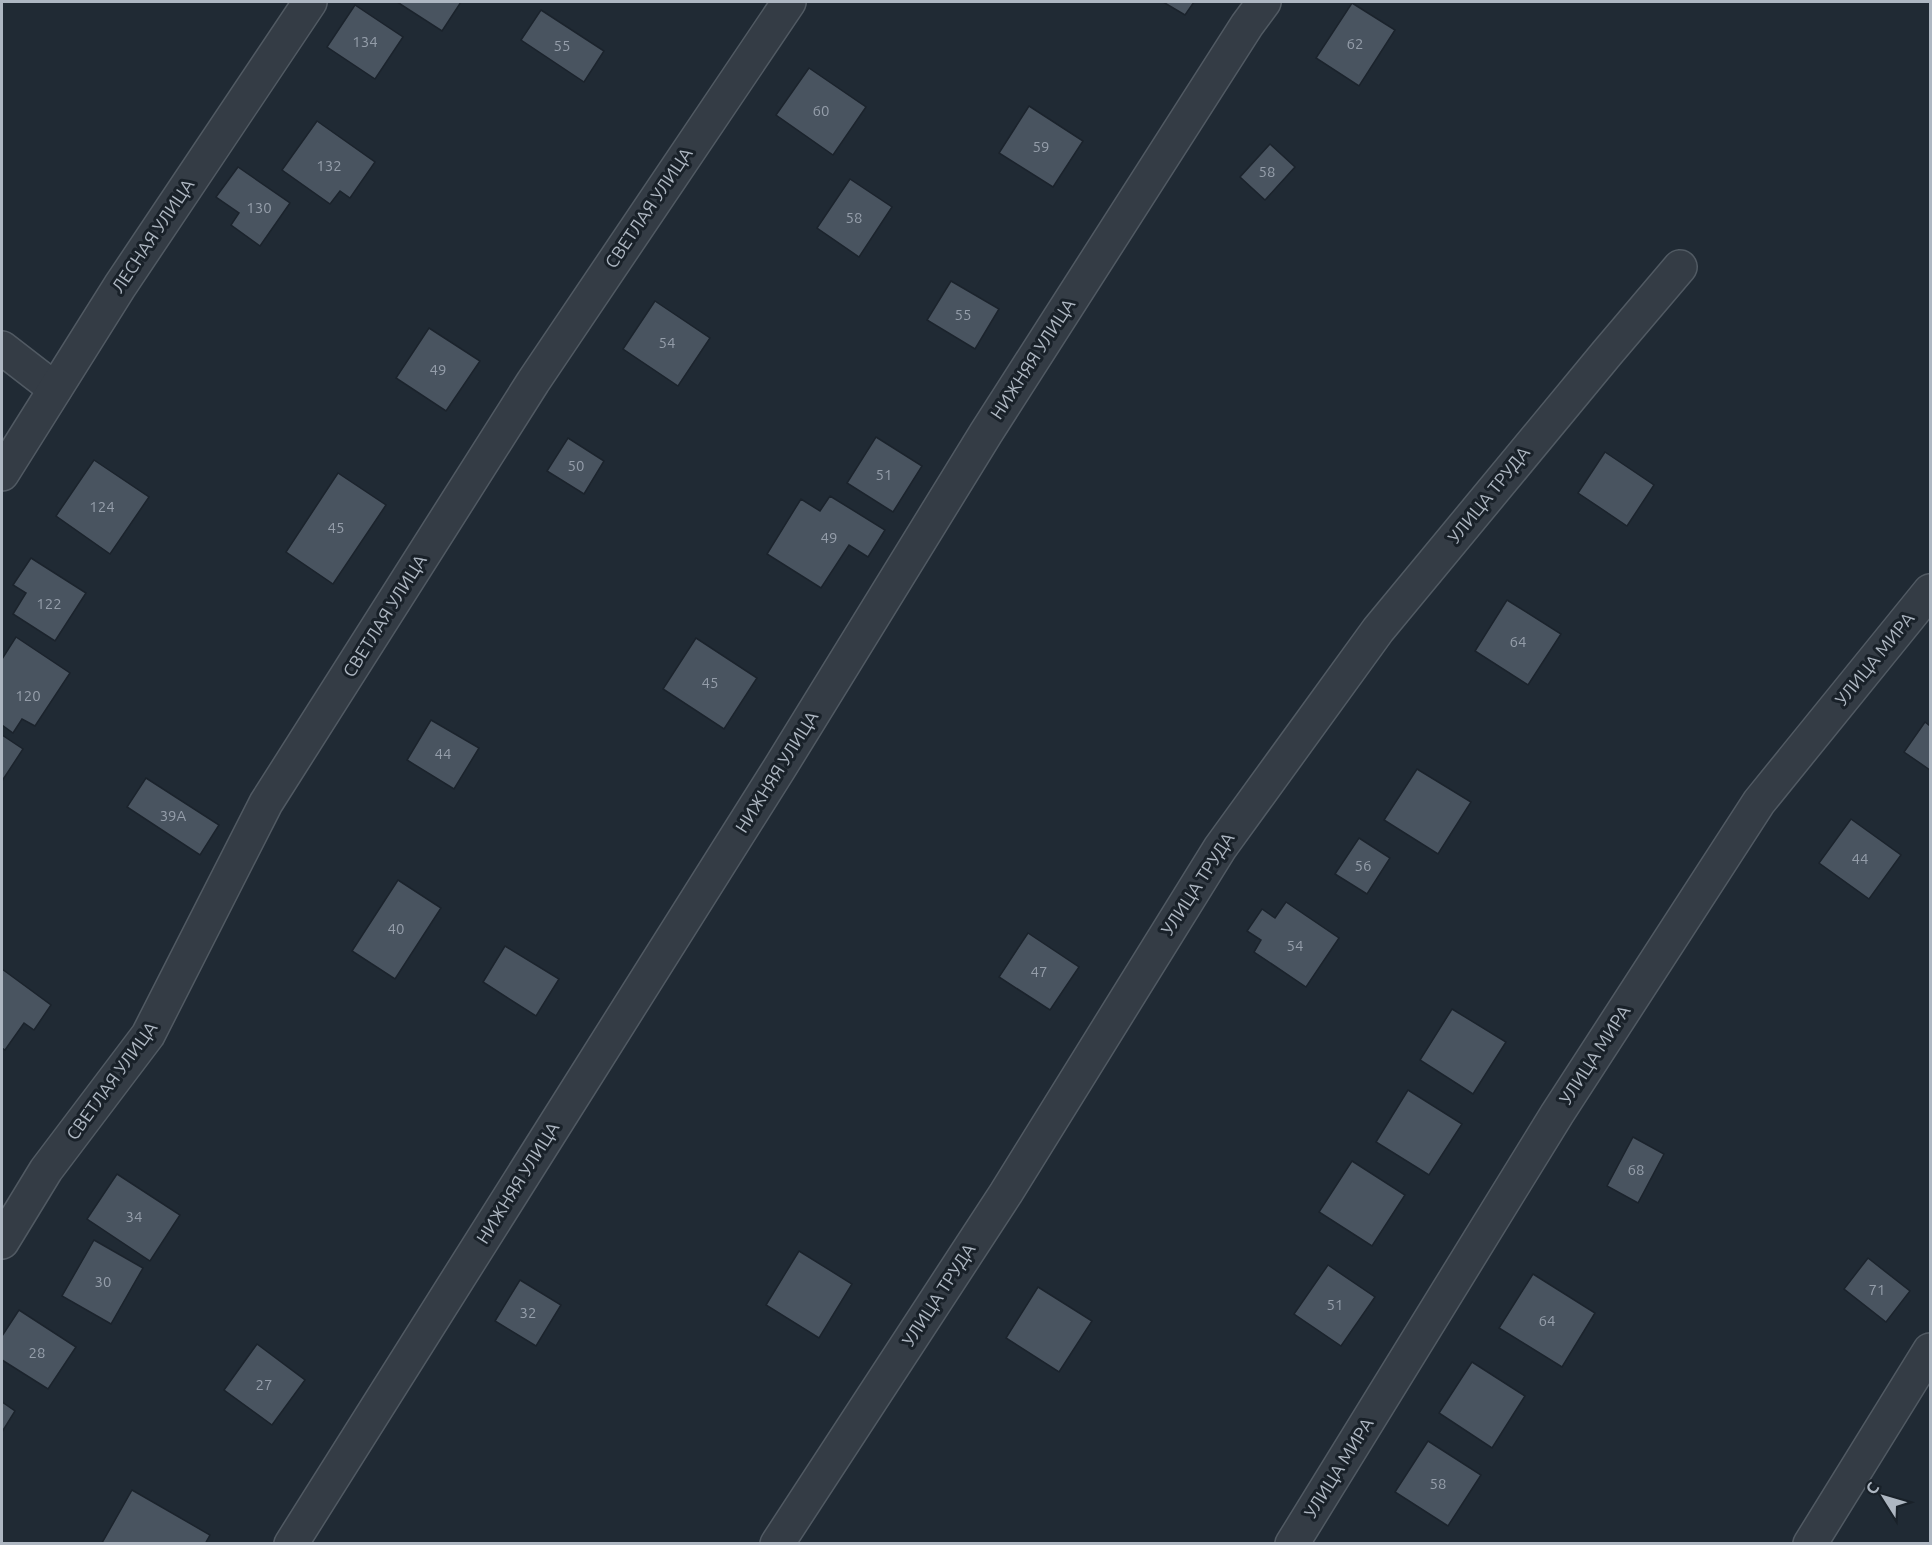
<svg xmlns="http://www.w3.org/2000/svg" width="1932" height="1545" viewBox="0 0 1932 1545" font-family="Ubuntu,sans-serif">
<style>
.building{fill:#495460;stroke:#1b232c;stroke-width:1.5}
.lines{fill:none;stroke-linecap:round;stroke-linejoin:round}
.minor-casing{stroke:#515a63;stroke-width:36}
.minor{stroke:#343c45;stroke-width:33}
.labels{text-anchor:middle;stroke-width:6;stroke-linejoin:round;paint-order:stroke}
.number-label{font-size:15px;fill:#959eaa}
.street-label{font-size:18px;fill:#aeb7c2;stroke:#192129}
</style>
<rect width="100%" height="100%" fill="#202a34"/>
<g class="building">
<polygon points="397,2 461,2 442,31"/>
<polygon points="1163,2 1194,2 1185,15"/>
<polygon points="1352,3 1395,30 1359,86 1316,58"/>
<polygon points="355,5 403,37 375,79 327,47"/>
<polygon points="541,10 604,51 584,82 521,40"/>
<polygon points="809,68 866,107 833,155 776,115"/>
<polygon points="1029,106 1083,141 1053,187 999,153"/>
<polygon points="317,121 375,162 350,198 340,191 330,204 282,170"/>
<polygon points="1270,144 1295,167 1265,200 1240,177"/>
<polygon points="238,167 290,203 260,246 231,225 239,213 216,197"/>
<polygon points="850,179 892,207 859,257 817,228"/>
<polygon points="951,281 999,309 975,349 927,320"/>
<polygon points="655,301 710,338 678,386 623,349"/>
<polygon points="429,328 480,361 446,411 396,378"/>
<polygon points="876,437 922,466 893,512 847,483"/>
<polygon points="568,438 604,461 584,494 547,471"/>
<polygon points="1605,452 1654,485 1627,526 1578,493"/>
<polygon points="94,460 149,497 110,554 56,516"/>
<polygon points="338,473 386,505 333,584 286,552"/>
<polygon points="830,496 885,530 868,557 849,545 821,588 767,554 801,499 820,511"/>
<polygon points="31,558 86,593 55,641 13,614 26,593 13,585"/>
<polygon points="1507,600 1561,634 1528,685 1475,651"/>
<polygon points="16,637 70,673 35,726 22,719 13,733 2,725 2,659"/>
<polygon points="696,638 757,678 724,729 663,689"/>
<polygon points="431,720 479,748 454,789 407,760"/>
<polygon points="1925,722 1930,726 1930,770 1904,752"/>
<polygon points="2,735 23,749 2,781"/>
<polygon points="1417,769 1471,802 1438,854 1384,820"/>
<polygon points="146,778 219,825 200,855 127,807"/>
<polygon points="1851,819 1901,855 1869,899 1819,863"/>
<polygon points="1359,838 1390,858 1367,894 1335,874"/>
<polygon points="398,880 441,908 395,979 352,951"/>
<polygon points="1286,902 1339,938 1306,987 1254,952 1261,940 1247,931 1262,909 1275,918"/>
<polygon points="1028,933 1079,967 1050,1010 999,977"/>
<polygon points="505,946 559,979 536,1016 483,982"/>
<polygon points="2,969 51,1005 34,1030 24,1023 5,1050 2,1048"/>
<polygon points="1452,1009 1506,1042 1473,1094 1420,1060"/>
<polygon points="1408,1090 1462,1124 1429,1175 1376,1142"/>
<polygon points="1633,1137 1664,1154 1638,1203 1607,1186"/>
<polygon points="1352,1161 1405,1195 1372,1246 1319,1212"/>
<polygon points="117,1174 180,1215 150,1261 87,1219"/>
<polygon points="94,1240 143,1268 111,1324 62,1296"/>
<polygon points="799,1251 852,1284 819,1338 766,1305"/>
<polygon points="1868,1258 1910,1291 1886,1322 1844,1289"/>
<polygon points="1328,1265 1375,1297 1341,1346 1294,1314"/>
<polygon points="1533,1274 1595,1313 1562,1367 1499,1328"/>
<polygon points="520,1280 561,1305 536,1346 495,1321"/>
<polygon points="1038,1287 1092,1321 1059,1372 1006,1338"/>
<polygon points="19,1310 76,1347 48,1389 2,1360 2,1336"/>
<polygon points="257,1344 305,1380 272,1425 224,1390"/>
<polygon points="1472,1362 1525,1396 1492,1448 1439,1413"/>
<polygon points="2,1402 15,1411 2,1432"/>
<polygon points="1428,1441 1481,1475 1448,1526 1395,1492"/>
<polygon points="132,1490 210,1535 205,1544 102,1543"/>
</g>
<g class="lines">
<g class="minor-casing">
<g id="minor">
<polyline points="2,348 55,389"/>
<polyline points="2,474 120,286 310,2"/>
<polyline points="2,1242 46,1170 148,1035 266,803 533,382 789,2"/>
<polyline points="291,1544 779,769 986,433 1247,25 1264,2"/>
<polyline points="777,1544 1006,1193 1220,848 1378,630 1607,353 1680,267"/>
<polyline points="1292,1544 1557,1114 1759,802 1930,591"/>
<polyline points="1810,1544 1930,1350"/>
</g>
</g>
<use href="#minor" class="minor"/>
</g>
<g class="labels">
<g class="number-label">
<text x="365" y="47">134</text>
<text x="1355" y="49">62</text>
<text x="562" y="51">55</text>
<text x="821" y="116">60</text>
<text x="1041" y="152">59</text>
<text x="329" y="171">132</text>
<text x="1267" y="177">58</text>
<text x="259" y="213">130</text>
<text x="854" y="223">58</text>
<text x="963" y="320">55</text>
<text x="667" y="348">54</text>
<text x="438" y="375">49</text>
<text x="576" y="471">50</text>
<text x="884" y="480">51</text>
<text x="102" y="512">124</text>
<text x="336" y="533">45</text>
<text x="829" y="543">49</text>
<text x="49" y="609">122</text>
<text x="1518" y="647">64</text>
<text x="710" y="688">45</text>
<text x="28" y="701">120</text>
<text x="443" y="759">44</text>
<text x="173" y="821">39А</text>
<text x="1860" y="864">44</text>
<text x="1363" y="871">56</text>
<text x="396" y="934">40</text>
<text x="1295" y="951">54</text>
<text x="1039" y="977">47</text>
<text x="1636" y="1175">68</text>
<text x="134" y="1222">34</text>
<text x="103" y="1287">30</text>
<text x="1877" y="1295">71</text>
<text x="1335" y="1310">51</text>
<text x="528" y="1318">32</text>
<text x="1547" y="1326">64</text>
<text x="37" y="1358">28</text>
<text x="264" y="1390">27</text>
<text x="1438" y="1489">58</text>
</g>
<g class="street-label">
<text transform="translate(649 208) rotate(-56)" y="6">СВЕТЛАЯ УЛИЦА</text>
<text transform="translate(153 236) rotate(-56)" y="6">ЛЕСНАЯ УЛИЦА</text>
<text transform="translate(1033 359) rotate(-57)" y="6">НИЖНЯЯ УЛИЦА</text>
<text transform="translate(1489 495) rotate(-51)" y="6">УЛИЦА ТРУДА</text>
<text transform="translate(385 616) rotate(-58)" y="6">СВЕТЛАЯ УЛИЦА</text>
<text transform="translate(1875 659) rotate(-51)" y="6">УЛИЦА МИРА</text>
<text transform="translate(777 772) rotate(-58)" y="6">НИЖНЯЯ УЛИЦА</text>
<text transform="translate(1198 884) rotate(-57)" y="6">УЛИЦА ТРУДА</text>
<text transform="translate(1595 1055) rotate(-57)" y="6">УЛИЦА МИРА</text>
<text transform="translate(112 1081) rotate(-54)" y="6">СВЕТЛАЯ УЛИЦА</text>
<text transform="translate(518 1183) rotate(-58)" y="6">НИЖНЯЯ УЛИЦА</text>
<text transform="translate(939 1295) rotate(-57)" y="6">УЛИЦА ТРУДА</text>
<text transform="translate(1339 1468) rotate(-58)" y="6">УЛИЦА МИРА</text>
</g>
</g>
<rect width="1932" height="1545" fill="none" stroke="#aeb7c2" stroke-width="6"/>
<g transform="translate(1884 1497) rotate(307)" stroke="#192129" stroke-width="4.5" paint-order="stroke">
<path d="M0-4.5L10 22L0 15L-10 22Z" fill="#aeb7c2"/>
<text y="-9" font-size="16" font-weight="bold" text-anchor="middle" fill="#aeb7c2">С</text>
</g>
</svg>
